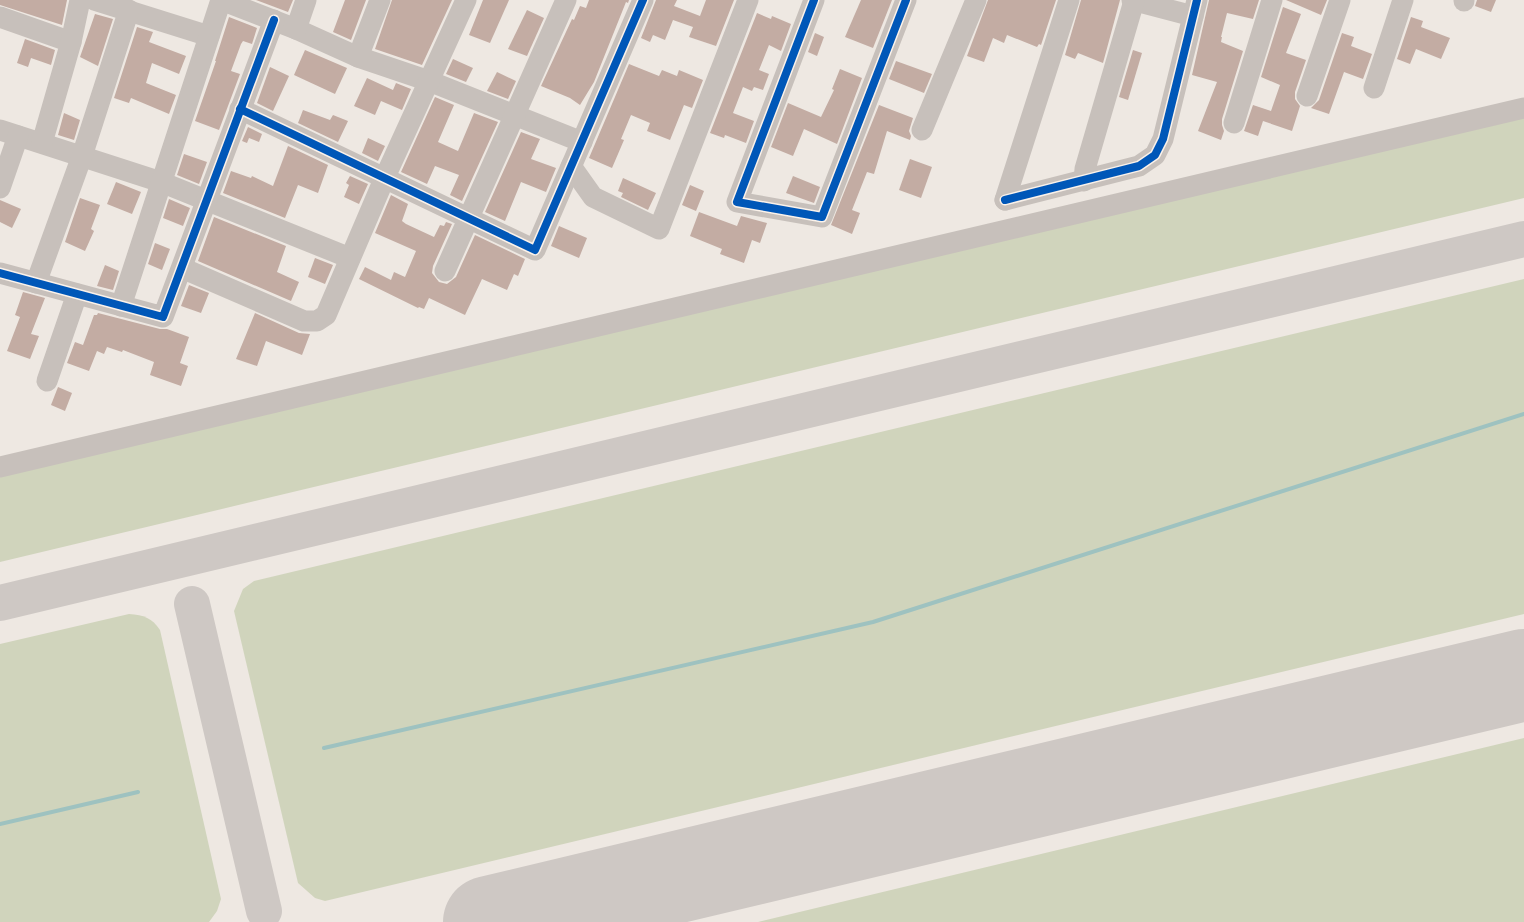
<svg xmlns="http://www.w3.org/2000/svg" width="1524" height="922" viewBox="0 0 1524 922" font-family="Jost,sans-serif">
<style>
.green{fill:#d0d4bc}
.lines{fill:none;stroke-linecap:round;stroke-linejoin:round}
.stream{stroke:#9ec2c0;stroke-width:4}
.taxiway{stroke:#cec8c4;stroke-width:36}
.runway{stroke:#cec8c4;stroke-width:92}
.building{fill:#c3aca3}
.minor{stroke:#c7c0bb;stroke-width:21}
.cycleway-casing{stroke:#fbf2ea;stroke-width:11}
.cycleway{stroke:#0057b8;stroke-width:8}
</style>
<rect width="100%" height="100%" fill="#eee8e2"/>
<g class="green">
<polygon points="1524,113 1524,198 0,562 0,472"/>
<polygon points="1524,279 1524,614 325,901 315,898 298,883 234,611 243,589 254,581"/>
<path d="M129,614C144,615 152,618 160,630L221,899L217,911L209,922H0V644Z"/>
<polygon points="1524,738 1524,922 758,922"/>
</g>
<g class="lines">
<g class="stream">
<polyline points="324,748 873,622 1524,414"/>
<polyline points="0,824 138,792"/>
</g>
<g class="taxiway">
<polyline points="0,603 1524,239"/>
<polyline points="192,604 264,911"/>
</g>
<polyline class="runway" points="489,922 1524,675"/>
</g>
<g class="building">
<polygon points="0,0 67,0 62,25 0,5"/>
<polygon points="256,0 293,0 288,12"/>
<polygon points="345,0 366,0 351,40 333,32"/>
<polygon points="392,0 452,0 422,65 375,49"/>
<polygon points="483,0 509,0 490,43 469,35"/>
<polygon points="589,0 629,0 628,3 626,2 594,82 580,105 570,98 541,86 572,19 574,20 580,6 586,8"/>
<polygon points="656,0 677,0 674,6 700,16 706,0 734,0 716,46 689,37 693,27 673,20 665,40 653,35 650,42 641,38"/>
<polygon points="861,0 892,0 873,48 845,37"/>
<polygon points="988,0 1056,0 1041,45 1039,44 1037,47 1007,35 1004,43 993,38 984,62 967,56"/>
<polygon points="1081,0 1120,0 1103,63 1078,53 1075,59 1065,55"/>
<polygon points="1209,0 1259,0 1253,19 1227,13 1221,37 1222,37 1221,42 1243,51 1222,119 1222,125 1224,131 1221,140 1198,131 1217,82 1192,75"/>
<polygon points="1286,0 1327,0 1321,15"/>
<polygon points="1477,0 1496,0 1491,12 1475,6"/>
<polygon points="1283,7 1301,14 1286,53 1306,60 1295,92 1295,99 1300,106 1292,131 1263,121 1258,136 1244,131 1253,105 1271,111 1280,85 1261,77"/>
<polygon points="527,10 544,18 527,56 508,49"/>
<polygon points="757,13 771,19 772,16 791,24 781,51 769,45 759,70 769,74 763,90 754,87 752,91 743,87 733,113 754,121 746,143 725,135 724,138 710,133"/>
<polygon points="95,14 113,19 98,66 80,57"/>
<polygon points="229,17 257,28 252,44 243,41 241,44 231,71 240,74 219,130 195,121 216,61 215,61"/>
<polygon points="1411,17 1423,21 1421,27 1450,38 1441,59 1416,49 1410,64 1397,59"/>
<polygon points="137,27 153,32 149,42 186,56 179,74 152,63 146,83 176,95 169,114 131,98 129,103 114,98"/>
<polygon points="815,33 824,37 817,56 808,52"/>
<polygon points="1342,33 1354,37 1351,46 1372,54 1363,79 1344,72 1329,114 1311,108 1319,100"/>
<polygon points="25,39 55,50 51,65 31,58 28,67 17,63"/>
<polygon points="305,50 347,68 335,94 294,75"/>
<polygon points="1133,50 1142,53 1128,100 1119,97"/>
<polygon points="453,59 473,68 466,82 446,74"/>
<polygon points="896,61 932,74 924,93 889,79"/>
<polygon points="629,64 659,76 662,70 677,76 679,70 703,80 692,108 684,105 670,140 647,131 650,123 631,115 621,139 624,140 612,168 589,158"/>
<polygon points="270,67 289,76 273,111 257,103"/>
<polygon points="840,69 862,78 837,144 804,129 793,156 771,147 788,103 821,117 834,90 832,89"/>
<polygon points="497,72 516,81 508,99 487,91"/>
<polygon points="367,78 393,90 396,83 411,89 402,110 381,101 375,115 354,106"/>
<polygon points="435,97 454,105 438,142 458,151 474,113 498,122 462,201 450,195 459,175 435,166 427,184 401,172"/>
<polygon points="879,105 913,118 909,131 911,136 910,140 887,131 874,174 867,172 852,210 860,213 852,234 831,225"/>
<polygon points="303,110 330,120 333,115 348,121 338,142 298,123"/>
<polygon points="64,113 80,120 74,140 58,135"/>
<polygon points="248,127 262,134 259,142 249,138 247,143 242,141"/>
<polygon points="521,132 540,139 531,159 556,168 546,192 521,182 505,221 485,212"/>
<polygon points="368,138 385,146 378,161 362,153"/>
<polygon points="288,146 328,165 318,193 298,185 285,218 223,193 231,171 251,178 252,176 273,186"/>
<polygon points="184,154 207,162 199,184 177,175"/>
<polygon points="910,159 932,167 921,198 899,190"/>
<polygon points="350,176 368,184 359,204 344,197 349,185 346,183"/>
<polygon points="793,176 820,187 814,203 786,193"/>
<polygon points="623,178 656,193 648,210 621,197 623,193 618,191"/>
<polygon points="116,182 141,192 132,214 107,204"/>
<polygon points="690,185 704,191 696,211 682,205"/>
<polygon points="391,195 408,204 402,221 406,224 434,237 440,225 444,226 446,222 452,224 433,266 432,273 439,282 447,284 456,277 475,235 525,259 518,276 514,274 507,290 482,279 465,315 429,298 424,309 419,307 418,308 359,279 365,267 391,280 394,272 405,277 416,251 375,233"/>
<polygon points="80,198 100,205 91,229 94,231 85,251 65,242"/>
<polygon points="169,199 190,208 183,226 163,218"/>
<polygon points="0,200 21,209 12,228 0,222"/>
<polygon points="699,212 737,226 741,216 767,223 760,243 752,240 744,263 720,254 722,249 690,236"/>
<polygon points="214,217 286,246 277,272 299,282 291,301 198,261"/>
<polygon points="559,226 587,238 579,258 551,246"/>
<polygon points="155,243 170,249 162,270 148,264"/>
<polygon points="315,258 333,265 325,284 308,277"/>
<polygon points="105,265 119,271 113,290 97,286"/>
<polygon points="189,285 209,293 201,313 181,306"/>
<polygon points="23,292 45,298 31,334 39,336 30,359 7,351 20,317 15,315"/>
<polygon points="98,313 160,329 167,329 189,337 180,363 188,366 181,386 150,375 154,362 123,350 122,352 107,347 104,354 97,351 89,371 67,363 75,342 83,345 94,315 97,315"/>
<polygon points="255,313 299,333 310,334 302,355 266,341 257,366 236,359"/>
<polygon points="58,387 72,393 65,411 51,405"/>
</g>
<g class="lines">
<g class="minor">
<polyline points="94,0 209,36"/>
<polyline points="221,0 296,29 358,57 429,81 582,142"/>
<polyline points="814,0 737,202 822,217 906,0"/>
<polyline points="1132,0 1193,16"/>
<polyline points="1464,1 1464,0"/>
<polyline points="0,17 71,42"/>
<polyline points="296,29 306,0"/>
<polyline points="358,57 380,0"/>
<polyline points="1374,88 1403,0"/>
<polyline points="1307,96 1340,0"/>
<polyline points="240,109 535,250 643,0"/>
<polyline points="1234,123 1272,0"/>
<polyline points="0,130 161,182 350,258"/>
<polyline points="922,130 976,0"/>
<polyline points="42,143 71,42 80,0"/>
<polyline points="571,166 593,197 659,229 748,0"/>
<polyline points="1084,181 1085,169 1134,1"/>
<polyline points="0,188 18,136"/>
<polyline points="1005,200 1139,166 1155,155 1163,139 1197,0"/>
<polyline points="1005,200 1069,0"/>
<polyline points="182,268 304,321 317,321 326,315 385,177 466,0"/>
<polyline points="445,271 566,0"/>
<polyline points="0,273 163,317 274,20"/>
<polyline points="36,283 82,156 129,10"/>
<polyline points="121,306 221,0"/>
<polyline points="47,381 77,294"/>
<polyline points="0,467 1524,108"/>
</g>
<g class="cycleway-casing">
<g id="cycleway">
<polyline points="814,0 737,202 822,217 906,0"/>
<polyline points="240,109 535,250 643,0"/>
<polyline points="1005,200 1139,166 1155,155 1163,139 1197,0"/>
<polyline points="0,273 163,317 274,20"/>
</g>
</g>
<use href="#cycleway" class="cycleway"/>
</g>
</svg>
